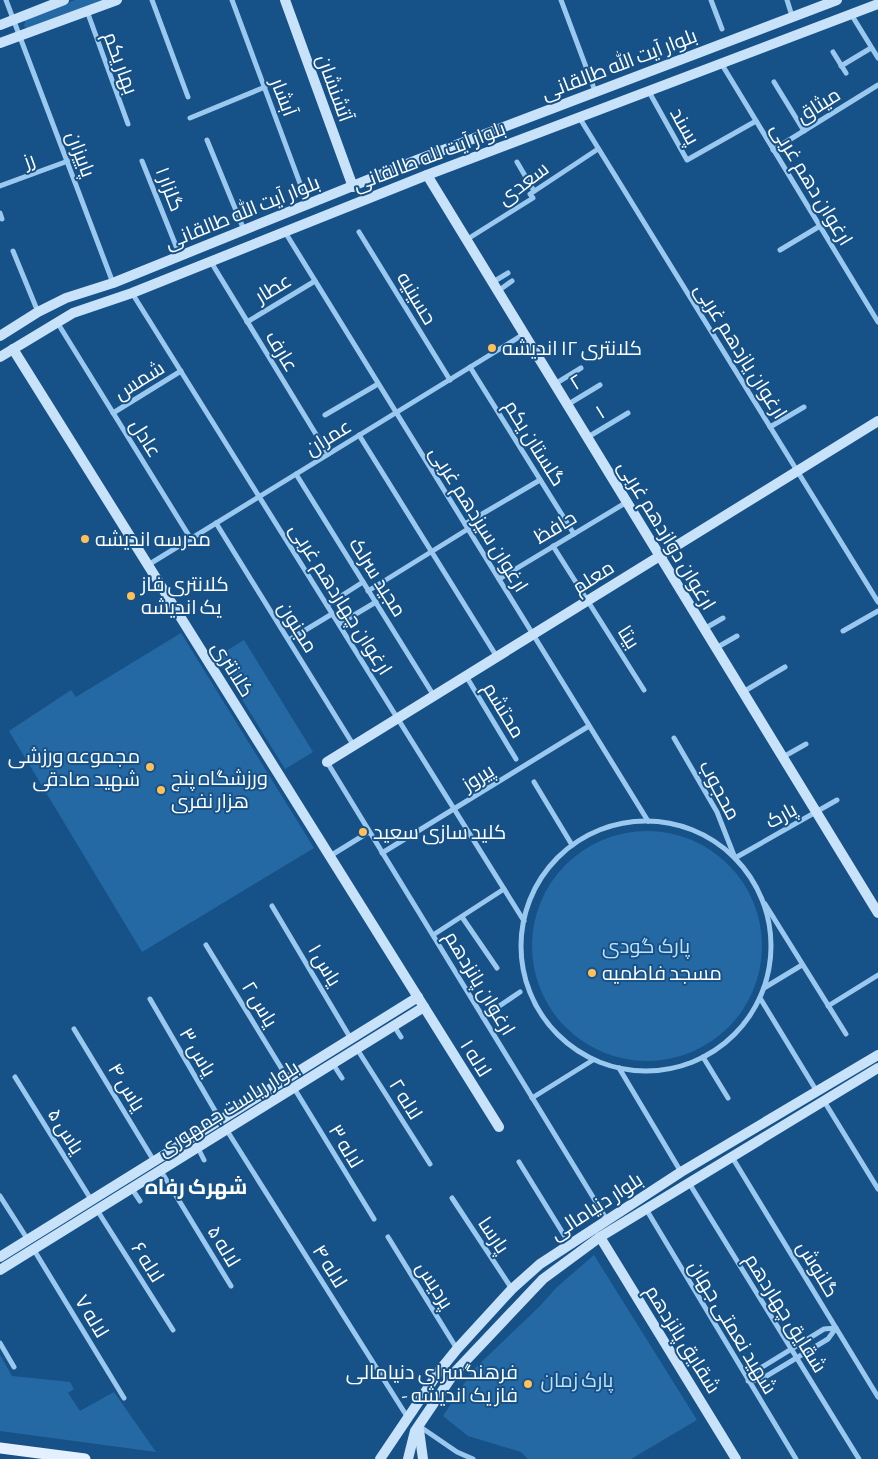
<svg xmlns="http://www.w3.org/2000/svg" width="878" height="1459" viewBox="0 0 878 1459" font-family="'Alegreya Sans',Cairo,sans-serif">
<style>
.green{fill:#2569a4}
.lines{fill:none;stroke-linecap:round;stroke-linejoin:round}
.street{stroke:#9bc8ee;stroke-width:5}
.secondary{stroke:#c8e2fa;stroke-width:10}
.primary{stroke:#e2f0ff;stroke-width:11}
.poi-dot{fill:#ffc058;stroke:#165187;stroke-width:2}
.labels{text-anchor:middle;stroke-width:4;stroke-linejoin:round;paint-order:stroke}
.street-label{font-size:20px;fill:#fff;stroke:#165187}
.poi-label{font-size:20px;fill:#fff;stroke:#165187;text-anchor:start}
.park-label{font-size:20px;fill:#c1e0fa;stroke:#165187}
.neighbourhood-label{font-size:21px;font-weight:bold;fill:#fff;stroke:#165187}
</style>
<rect width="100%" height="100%" fill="#165187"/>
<g class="green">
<polygon points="75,0 107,0 27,29 24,26 26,18"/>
<polygon points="181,633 314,848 142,952 9,731 71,690 76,697"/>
<polygon points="244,640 313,752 285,769 216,657"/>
<circle cx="647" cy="946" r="115"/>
<polygon points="594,1255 697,1420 631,1459 528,1459 521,1452 468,1436 443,1416 473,1370 539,1307 557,1287"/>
<polygon points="0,1355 12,1376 70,1382 74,1389 68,1393 80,1411 114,1392 156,1452 0,1431"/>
</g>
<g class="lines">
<g class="street">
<polyline points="6,0 113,283"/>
<polyline points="152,0 188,97"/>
<polyline points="232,0 308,205"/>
<polyline points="561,0 595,91"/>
<polyline points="711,0 722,29"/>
<polyline points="787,0 792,16"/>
<polyline points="87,11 128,124"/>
<polyline points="851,14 878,58"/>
<polyline points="833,52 846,73"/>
<polyline points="721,63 878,322"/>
<polyline points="841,66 871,48"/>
<polyline points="774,82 804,131"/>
<polyline points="648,90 687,160 756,121"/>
<polyline points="579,117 878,602"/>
<polyline points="190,118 265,87"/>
<polyline points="207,140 244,230"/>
<polyline points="773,150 878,85"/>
<polyline points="142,161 180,256"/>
<polyline points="517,162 534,191"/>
<polyline points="0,186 68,161"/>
<polyline points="0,213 2,219"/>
<polyline points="285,232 648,821"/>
<polyline points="359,232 450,380"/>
<polyline points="466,240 533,198 530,194 598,149"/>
<polyline points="780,250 820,226"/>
<polyline points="13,251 38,312"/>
<polyline points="211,262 328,454"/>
<polyline points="493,282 508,273"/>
<polyline points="498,291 512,281"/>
<polyline points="132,293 524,921"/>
<polyline points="57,322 191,539"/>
<polyline points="247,322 315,281"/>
<polyline points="470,367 574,534"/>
<polyline points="555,384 581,368"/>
<polyline points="567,405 600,385"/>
<polyline points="113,413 181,371"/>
<polyline points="325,415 378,384"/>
<polyline points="770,427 804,407"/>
<polyline points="359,435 497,657"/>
<polyline points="588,437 628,413"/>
<polyline points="296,474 434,696"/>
<polyline points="216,523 354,746"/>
<polyline points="465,524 540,480"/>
<polyline points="553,546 644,690"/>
<polyline points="148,565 524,334"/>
<polyline points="499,579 627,502"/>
<polyline points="368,591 468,529"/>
<polyline points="327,605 363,582"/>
<polyline points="339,624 376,602"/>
<polyline points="704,629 723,618"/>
<polyline points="843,631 878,611"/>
<polyline points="289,640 332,614"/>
<polyline points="716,648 737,636"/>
<polyline points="466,676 516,759"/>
<polyline points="743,692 785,667"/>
<polyline points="674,738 717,812 735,858 837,800"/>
<polyline points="783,757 806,744"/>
<polyline points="327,762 607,1220"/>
<polyline points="534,782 572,845"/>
<circle cx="646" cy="946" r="125"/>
<polyline points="382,853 589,726"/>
<polyline points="330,856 369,832"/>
<polyline points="765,904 846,1034"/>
<polyline points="272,906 351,1039"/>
<polyline points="462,917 497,968"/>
<polyline points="433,935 504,889"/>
<polyline points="206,945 288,1079"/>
<polyline points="764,988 802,965"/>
<polyline points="760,998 816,1090"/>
<polyline points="150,999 221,1121"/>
<polyline points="828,1006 878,975"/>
<polyline points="483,1017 520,992"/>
<polyline points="394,1026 401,1037"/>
<polyline points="74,1029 154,1161"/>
<polyline points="357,1049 430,1164"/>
<polyline points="703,1057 728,1098"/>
<polyline points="333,1064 342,1078"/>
<polyline points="619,1068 681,1172"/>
<polyline points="15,1077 92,1201"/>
<polyline points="294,1088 374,1219"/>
<polyline points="532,1098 593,1060"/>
<polyline points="824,1101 878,1189"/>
<polyline points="226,1129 408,1418"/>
<polyline points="198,1148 204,1160"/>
<polyline points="732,1157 878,1397"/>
<polyline points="519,1162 569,1243"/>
<polyline points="161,1171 231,1286"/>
<polyline points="689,1183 859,1459"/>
<polyline points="132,1189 140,1201"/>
<polyline points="0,1196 28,1240"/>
<polyline points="452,1198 512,1289"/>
<polyline points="646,1209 796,1459"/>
<polyline points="97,1210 173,1330"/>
<polyline points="388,1237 457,1349"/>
<polyline points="34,1250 124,1398"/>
<polygon points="836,1328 828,1339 760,1380 748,1381 754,1372 824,1329"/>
<polyline points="0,1343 14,1367"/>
<polyline points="419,1426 457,1452 473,1459"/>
</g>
<g class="secondary">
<polyline points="285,0 353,187"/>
<polyline points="0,25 64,0"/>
<polyline points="0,43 117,0"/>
<polyline points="427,175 878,913"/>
<polyline points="0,336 38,312 66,298 113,283 417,160 837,0"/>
<polyline points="13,349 499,1127"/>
<polyline points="0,357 73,313 132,293 427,175 878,4"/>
<polyline points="327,762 878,421"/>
<polyline points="600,1237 736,1459"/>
<polyline points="0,1257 418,997"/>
<polyline points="0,1270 424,1007"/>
<polyline points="419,1430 423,1459"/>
<polyline points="380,1459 440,1370 457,1349 512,1289 540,1264 681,1172 878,1055"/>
<polyline points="408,1459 415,1431 455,1372 543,1279 600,1237 878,1068"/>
</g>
<polyline class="primary" points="0,1448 85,1459"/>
</g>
<g class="poi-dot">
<circle cx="492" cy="348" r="5"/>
<circle cx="85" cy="539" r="5"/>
<circle cx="131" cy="596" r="5"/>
<circle cx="150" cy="767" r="5"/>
<circle cx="161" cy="790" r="5"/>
<circle cx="363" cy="832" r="5"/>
<circle cx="592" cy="973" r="5"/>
<circle cx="528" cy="1384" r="5"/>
</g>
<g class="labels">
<g class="street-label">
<text transform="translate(121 63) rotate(70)" y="7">بهار یکم</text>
<text transform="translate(619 64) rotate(-21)" y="7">بلوار آیت الله طالقانی</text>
<text transform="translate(335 88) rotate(70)" y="7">آتشنشان</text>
<text transform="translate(284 97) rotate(69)" y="7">آبشار</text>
<text transform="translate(818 105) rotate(-32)" y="7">میثاق</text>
<text transform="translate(685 126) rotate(61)" y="7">پسند</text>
<text transform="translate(81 154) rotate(69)" y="7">پاییزان</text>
<text transform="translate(429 156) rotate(-21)" y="7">بلوار آیت لله طالقانی</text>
<text transform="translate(29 160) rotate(-20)" y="7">رز</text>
<text transform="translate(523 183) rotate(-37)" y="7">سعدی</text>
<text transform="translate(812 184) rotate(59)" y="7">ارغوان دهم غربی</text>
<text transform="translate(170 189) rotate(69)" y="7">گلزار ۱</text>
<text transform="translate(242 212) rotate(-22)" y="7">بلوار آیت الله طالقانی</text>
<text transform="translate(273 288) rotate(-31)" y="7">عطار</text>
<text transform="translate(417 298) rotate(59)" y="7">حسینیه</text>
<text transform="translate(282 351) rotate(59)" y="7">عارف</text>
<text transform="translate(741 351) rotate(58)" y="7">ارغوان یازدهم غربی</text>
<text transform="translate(139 380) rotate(-32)" y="7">شمس</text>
<text transform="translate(576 382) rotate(-32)" y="7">۲</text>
<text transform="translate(600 412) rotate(-32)" y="7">۱</text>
<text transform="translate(328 437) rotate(-32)" y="7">عمران</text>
<text transform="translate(146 438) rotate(58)" y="7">عادل</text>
<text transform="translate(535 443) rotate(58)" y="7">گلستان یکم</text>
<text transform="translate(479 519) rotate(58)" y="7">ارغوان سیزدهم غربی</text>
<text transform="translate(555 527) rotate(-31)" y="7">حافظ</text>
<text transform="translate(667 535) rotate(59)" y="7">ارغوان دوازدهم غربی</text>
<text transform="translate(378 577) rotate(58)" y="7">مجید سرلک</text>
<text transform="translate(593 577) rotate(-32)" y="7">معلم</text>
<text transform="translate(341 599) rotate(58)" y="7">ارغوان چهاردهم غربی</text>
<text transform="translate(298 627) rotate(58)" y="7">مجنون</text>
<text transform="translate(629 637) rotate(58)" y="7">بیتا</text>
<text transform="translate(233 669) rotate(58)" y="7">کلانتری</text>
<text transform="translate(504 710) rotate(59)" y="7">محتشم</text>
<text transform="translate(478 777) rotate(-32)" y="7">پیروز</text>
<text transform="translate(720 790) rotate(62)" y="7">محجوب</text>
<text transform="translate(781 815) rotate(-29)" y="7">پارک</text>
<text transform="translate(325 965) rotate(59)" y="7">یاس ۱</text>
<text transform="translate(480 983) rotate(59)" y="7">ارغوان پانزدهم</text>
<text transform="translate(260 1004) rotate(59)" y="7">یاس ۲</text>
<text transform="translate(198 1052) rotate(60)" y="7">یاس ۳</text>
<text transform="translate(476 1058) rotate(58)" y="7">لاله ۱</text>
<text transform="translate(127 1087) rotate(59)" y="7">یاس ۴</text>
<text transform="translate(406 1099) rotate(58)" y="7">لاله ۲</text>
<text transform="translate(228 1108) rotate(-32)" y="7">بلوار ریاست جمهوری</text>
<text transform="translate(66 1131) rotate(58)" y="7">یاس ۵</text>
<text transform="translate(346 1146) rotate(59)" y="7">لاله ۳</text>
<text transform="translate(596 1206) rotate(-33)" y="7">بلوار دنیامالی</text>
<text transform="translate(494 1235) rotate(56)" y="7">پارسا</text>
<text transform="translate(224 1246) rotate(59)" y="7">لاله ۵</text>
<text transform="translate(148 1262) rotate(58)" y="7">لاله ۶</text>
<text transform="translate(330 1266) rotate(58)" y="7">لاله ۴</text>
<text transform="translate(818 1269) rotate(59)" y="7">گلنوش</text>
<text transform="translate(435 1285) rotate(58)" y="7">پردیس</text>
<text transform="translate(786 1313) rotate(58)" y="7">شقایق چهاردهم</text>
<text transform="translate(92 1316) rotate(59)" y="7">لاله ۷</text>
<text transform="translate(733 1327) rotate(59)" y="7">شهید نعمتی جهان</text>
<text transform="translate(683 1339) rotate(58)" y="7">شقایق پانزدهم</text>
</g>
<g class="poi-label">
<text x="502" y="355">کلانتری ۱۲ اندیشه</text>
<text x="95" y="546">مدرسه اندیشه</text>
<text x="141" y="591">کلانتری فاز<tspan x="141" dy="23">یک اندیشه</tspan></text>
<text x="140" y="763" text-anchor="end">مجموعه ورزشی<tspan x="140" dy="23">شهید صادقی</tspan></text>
<text x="171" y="785">ورزشگاه پنج<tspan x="171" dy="23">هزار نفری</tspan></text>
<text x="373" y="839">کلید سازی سعید</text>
<text x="602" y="980">مسجد فاطمیه</text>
<text x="518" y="1379" text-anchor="end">فرهنگسرای دنیامالی<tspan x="518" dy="23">- فاز یک اندیشه</tspan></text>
</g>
<g class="park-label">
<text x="646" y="953">پارک گودی</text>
<text x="577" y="1387">پارک زمان</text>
</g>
<g class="neighbourhood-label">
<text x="196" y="1194">شهرک رفاه</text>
</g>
</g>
</svg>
